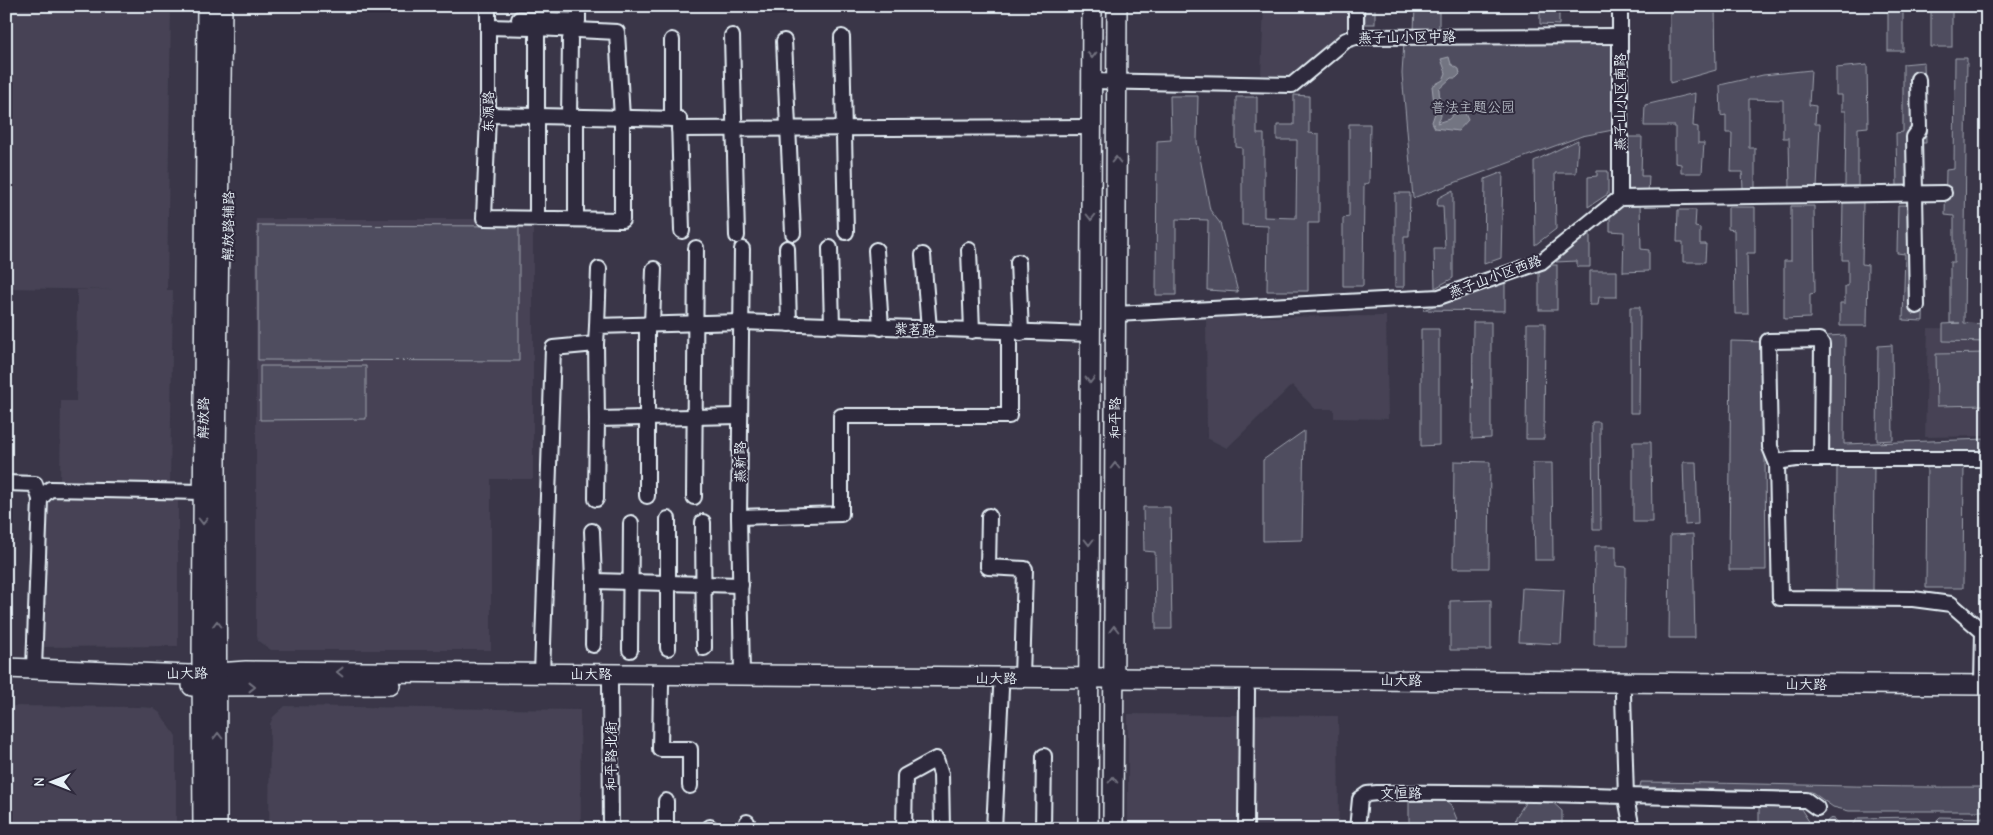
<svg xmlns="http://www.w3.org/2000/svg" width="1993" height="835" viewBox="0 0 1993 835" font-family="'Comic Neue','LXGW WenKai TC',sans-serif">
<style>
.built{fill:#464354}
.green{fill:#504e5f;stroke:#9ca0ac}
.water{fill:#737482;stroke:#a2a6b1}
.lines{fill:none;stroke-linecap:round;stroke-linejoin:round}
.minor-casing{stroke:#e8f1f8;stroke-width:18}
.major-casing{stroke:#e8f1f8;stroke-width:22}
.minor{stroke:#2f2a3d;stroke-width:14}
.major{stroke:#2f2a3d;stroke-width:19}
.oneway{stroke:#70707e}
.labels{text-anchor:middle;stroke-width:4;stroke-linejoin:round;paint-order:stroke}
.street-label{font-size:14px;fill:#e8f1f8;stroke:#2f2a3d}
.park-label{font-size:14px;fill:#b3b8c2;stroke:#2f2a3d}
</style>
<rect width="100%" height="100%" fill="#3a3648"/>
<filter id="ink" filterUnits="userSpaceOnUse"><feTurbulence type="fractalNoise" baseFrequency=".02" numOctaves="2"/><feDisplacementMap in="SourceGraphic" scale="10" xChannelSelector="R" yChannelSelector="G"/><feConvolveMatrix kernelMatrix="1 2 1 2 8 2 1 2 1" color-interpolation-filters="sRGB"/></filter>
<g filter="url(#ink)">
<g class="built">
<polygon points="6,6 171,6 167,290 173,290 170,484 60,481 61,401 76,401 77,290 113,290 6,288"/>
<polygon points="1264,6 1350,6 1350,28 1344,29 1294,76 1261,75"/>
<polygon points="256,219 533,219 533,479 491,479 491,650 271,650 258,641 256,632"/>
<polygon points="1386,316 1388,419 1334,418 1334,409 1315,409 1292,385 1227,448 1207,438 1206,317"/>
<polygon points="1928,328 1987,329 1987,436 1925,437"/>
<polygon points="51,495 178,498 178,646 40,647 46,499"/>
<polygon points="6,706 140,707 153,708 160,713 176,736 176,829 6,829"/>
<polygon points="285,706 580,710 581,829 269,829 270,724 273,717"/>
<polygon points="1128,714 1338,716 1339,829 1128,829"/>
</g>
<g class="green">
<rect x="1365" y="6" width="10" height="18"/>
<polygon points="1415,6 1439,6 1439,31 1414,31"/>
<polygon points="1540,6 1559,6 1559,25 1540,24"/>
<polygon points="1670,6 1715,6 1716,70 1670,83"/>
<rect x="1888" y="6" width="15" height="45"/>
<rect x="1931" y="6" width="21" height="41"/>
<rect x="1982" y="6" width="5" height="25"/>
<polygon points="1613,41 1616,63 1613,130 1582,136 1413,198 1402,74 1404,42"/>
<polygon points="1955,58 1967,58 1964,323 1987,324 1987,342 1943,341 1943,324 1960,323 1950,323 1950,262 1954,262 1954,216 1945,215 1946,170 1954,169"/>
<polygon points="1924,62 1926,143 1921,143 1922,163 1917,163 1916,187 1897,187 1896,133 1903,132 1903,64"/>
<polygon points="1867,65 1868,127 1858,128 1858,186 1845,186 1846,111 1842,111 1842,95 1836,95 1836,68"/>
<polygon points="1811,70 1809,105 1816,106 1815,124 1820,124 1817,189 1790,190 1789,138 1783,138 1783,100 1749,99 1749,148 1755,148 1755,188 1743,188 1742,172 1731,172 1732,133 1726,133 1726,115 1721,116 1720,85 1763,75"/>
<polygon points="1695,93 1693,126 1698,127 1698,143 1704,143 1702,173 1681,173 1681,164 1675,163 1675,126 1644,126 1645,105"/>
<polygon points="1294,95 1309,96 1309,133 1319,134 1319,223 1308,223 1308,291 1267,291 1268,226 1242,225 1242,148 1236,147 1236,97 1257,97 1257,134 1264,134 1264,217 1296,218 1297,140 1277,140 1277,125 1294,125"/>
<polygon points="1170,96 1198,96 1197,142 1210,210 1220,223 1238,292 1207,290 1208,220 1176,219 1176,295 1156,295 1157,141 1171,140"/>
<polygon points="1349,124 1370,124 1369,183 1364,184 1363,286 1343,286 1343,218 1349,217"/>
<polygon points="1624,137 1642,137 1641,176 1649,176 1648,194 1623,193"/>
<polygon points="1578,140 1576,173 1555,173 1556,229 1535,245 1534,161"/>
<polygon points="1597,171 1608,171 1608,194 1588,207 1588,177 1597,176"/>
<polygon points="1503,172 1501,258 1484,264 1485,179"/>
<polygon points="1453,190 1453,278 1435,288 1434,249 1445,249 1443,206 1437,206 1438,198"/>
<polygon points="1395,193 1410,193 1409,236 1404,236 1404,287 1395,287"/>
<polygon points="1624,202 1640,203 1641,249 1649,250 1649,271 1623,272 1624,232 1610,231 1610,216"/>
<polygon points="1843,202 1863,202 1862,264 1868,265 1867,326 1840,326 1840,303 1845,303 1845,286 1848,286 1848,260 1842,260"/>
<polygon points="1898,205 1916,205 1919,244 1925,244 1923,321 1903,320 1905,254 1897,253"/>
<polygon points="1791,206 1814,206 1815,293 1810,294 1810,318 1784,319 1784,261 1791,261"/>
<polygon points="1728,207 1755,207 1755,253 1747,253 1748,314 1735,314 1734,230 1728,229"/>
<polygon points="1678,210 1696,210 1695,227 1700,228 1700,244 1706,244 1705,262 1683,262 1683,242 1677,242"/>
<polygon points="258,225 519,226 519,361 258,360"/>
<polygon points="1590,230 1590,267 1577,267 1577,261 1556,262"/>
<rect x="1539" y="265" width="18" height="45"/>
<polygon points="1590,271 1617,271 1617,297 1599,297 1598,305 1590,305"/>
<polygon points="1505,278 1505,311 1423,310"/>
<polygon points="1630,307 1640,307 1639,413 1630,413"/>
<polygon points="1473,322 1491,322 1491,438 1472,439"/>
<polygon points="1527,323 1545,323 1544,439 1526,439"/>
<polygon points="1421,329 1439,329 1439,445 1421,446"/>
<polygon points="1845,335 1844,444 1987,439 1987,454 1827,457 1827,336"/>
<polygon points="1731,341 1764,342 1766,570 1729,570"/>
<polygon points="1892,345 1893,440 1877,441 1878,346"/>
<polygon points="1987,353 1987,405 1937,406 1936,354"/>
<polygon points="260,366 366,366 366,419 260,420"/>
<polygon points="1592,422 1600,422 1601,530 1593,530"/>
<polygon points="1304,431 1302,540 1263,541 1263,460"/>
<polygon points="1633,442 1651,442 1652,522 1633,522"/>
<polygon points="1927,460 1964,461 1963,588 1926,588"/>
<polygon points="1454,461 1490,462 1489,568 1453,568"/>
<polygon points="1683,462 1696,462 1698,524 1685,525"/>
<polygon points="1533,463 1552,463 1553,560 1535,560"/>
<polygon points="1837,464 1874,464 1873,592 1836,591"/>
<polygon points="1143,507 1170,507 1172,629 1156,629 1155,552 1144,551"/>
<polygon points="1693,534 1695,638 1669,638 1670,535"/>
<polygon points="1595,546 1616,546 1616,566 1626,567 1625,645 1594,645"/>
<polygon points="1522,588 1564,590 1561,644 1519,642"/>
<polygon points="1491,600 1491,650 1450,650 1450,601"/>
<path d="M1641,782C1756,783 1871,788 1987,787V811H1849L1833,807L1812,792L1640,787Z"/>
<polygon points="1441,797 1451,805 1461,829 1409,829 1409,799"/>
<polygon points="1529,797 1547,797 1562,811 1562,829 1514,829 1516,817"/>
<polygon points="1759,806 1799,806 1814,829 1759,829"/>
<polygon points="1918,817 1923,822 1923,829 1853,829 1852,825 1858,818"/>
<polygon points="1940,817 1987,818 1987,829 1937,829 1937,820"/>
<circle cx="1832" cy="824" r="5.5"/>
</g>
<polygon class="water" points="1449,57 1451,64 1459,69 1460,74 1456,78 1451,78 1439,89 1441,116 1437,123 1449,119 1455,112 1464,111 1468,120 1458,131 1435,128 1432,122 1435,113 1432,86 1443,80 1446,73 1441,59"/>
<g class="lines">
<g class="minor-casing">
<g id="minor">
<polyline points="488,6 488,115 484,218 622,220 622,118 617,32 537,28 537,219"/>
<polyline points="1356,6 1356,37"/>
<polyline points="519,19 578,21 578,6"/>
<polyline points="488,27 532,28"/>
<polyline points="732,36 737,236"/>
<polyline points="842,37 846,232"/>
<polyline points="672,40 672,119 679,119"/>
<polyline points="784,41 793,233"/>
<polyline points="1091,81 1292,85 1346,40 1356,37 1620,36"/>
<polyline points="488,115 679,119 682,231"/>
<polyline points="569,117 570,39"/>
<polyline points="576,117 576,219"/>
<polyline points="679,129 1091,127"/>
<polyline points="1620,198 1620,6"/>
<polyline points="787,248 789,324"/>
<polyline points="830,248 832,326"/>
<polyline points="876,250 881,328"/>
<polyline points="969,250 972,331"/>
<polyline points="923,255 929,329"/>
<polyline points="1018,262 1021,333"/>
<polyline points="1917,306 1914,137 1919,130 1918,79"/>
<polyline points="1116,314 1439,297 1541,262 1620,198 1944,193"/>
<polyline points="647,324 647,496"/>
<polyline points="652,324 654,269"/>
<polyline points="597,326 599,269"/>
<polyline points="596,344 597,419"/>
<polyline points="1821,459 1822,344 1819,340 1768,341 1770,447 1777,464 1780,598 1913,599 1951,604 1983,632 1982,685"/>
<polyline points="1777,464 1783,461 1796,459 1987,459"/>
<polyline points="6,483 35,484 40,499 34,669"/>
<polyline points="694,497 696,248"/>
<polyline points="40,499 50,489 203,492"/>
<polyline points="596,499 597,419 740,416"/>
<polyline points="989,516 988,567 1025,569 1022,678"/>
<polyline points="739,517 841,514 841,416 1009,416 1009,332"/>
<polyline points="668,519 668,648"/>
<polyline points="703,522 704,648"/>
<polyline points="592,531 594,581 593,645"/>
<polyline points="594,581 741,585"/>
<polyline points="630,650 631,523"/>
<polyline points="542,674 553,348 596,344 597,326 741,322 1090,334"/>
<polyline points="742,675 739,517 742,249"/>
<polyline points="610,683 611,829"/>
<polyline points="661,684 660,749 690,749 690,786"/>
<polyline points="1623,694 1626,798 1632,829"/>
<polyline points="747,822 747,829"/>
<polyline points="710,827 710,829"/>
<polyline points="666,829 666,801"/>
<polyline points="904,829 905,776 936,759 941,774 942,829"/>
<polyline points="994,829 1001,689"/>
<polyline points="1043,829 1044,756"/>
<polyline points="1246,829 1247,691"/>
<path d="M1357,829L1360,799L1367,794L1377,793C1520,791 1663,798 1806,800L1817,808"/>
</g>
</g>
<g class="major-casing">
<g id="major">
<polyline points="6,668 189,675 246,671 1987,685"/>
<polyline points="192,686 390,685"/>
<polyline points="203,829 202,660 207,6"/>
<polyline points="217,829 216,457 222,6"/>
<polyline points="1088,829 1092,6"/>
<polyline points="1113,829 1117,6"/>
</g>
</g>
<use href="#minor" class="minor"/>
<use href="#major" class="major"/>
</g>
<defs><path id="oneway-chevron" d="M-2-3.5L2.5 0L-2 3.5" fill="none" stroke-width="1.6" stroke-linecap="round" stroke-linejoin="round" transform="scale(1.25)"/></defs>
<g class="oneway">
<use href="#oneway-chevron" transform="translate(1092 55) rotate(90)"/>
<use href="#oneway-chevron" transform="translate(1116 160) rotate(-90)"/>
<use href="#oneway-chevron" transform="translate(1091 217) rotate(90)"/>
<use href="#oneway-chevron" transform="translate(1090 380) rotate(90)"/>
<use href="#oneway-chevron" transform="translate(1115 466) rotate(-90)"/>
<use href="#oneway-chevron" transform="translate(203 521) rotate(90)"/>
<use href="#oneway-chevron" transform="translate(1089 542) rotate(90)"/>
<use href="#oneway-chevron" transform="translate(217 624) rotate(-90)"/>
<use href="#oneway-chevron" transform="translate(1114 629) rotate(-90)"/>
<use href="#oneway-chevron" transform="translate(340 672) rotate(-179)"/>
<use href="#oneway-chevron" transform="translate(252 687)"/>
<use href="#oneway-chevron" transform="translate(218 736) rotate(-90)"/>
<use href="#oneway-chevron" transform="translate(1113 780) rotate(-90)"/>
</g>
</g>
<g class="labels">
<g class="street-label">
<text transform="translate(1407 37) rotate(-1)" y="5">燕子山小区中路</text>
<text transform="translate(1620 102) rotate(-90)" y="5">燕子山小区南路</text>
<text transform="translate(488 112) rotate(-89)" y="5">东源路</text>
<text transform="translate(228 226) rotate(-89)" y="5">解放路辅路</text>
<text transform="translate(1495 276) rotate(-20)" y="5">燕子山小区西路</text>
<text transform="translate(915 329) rotate(2)" y="5">紫茗路</text>
<text transform="translate(203 418) rotate(-89)" y="5">解放路</text>
<text transform="translate(1115 418) rotate(-90)" y="5">和平路</text>
<text transform="translate(740 462) rotate(-90)" y="5">燕新路</text>
<text transform="translate(187 673) rotate(-1)" y="5">山大路</text>
<text x="591" y="679">山大路</text>
<text transform="translate(996 678) rotate(1)" y="5">山大路</text>
<text transform="translate(1401 680) rotate(1)" y="5">山大路</text>
<text transform="translate(1806 684) rotate(1)" y="5">山大路</text>
<text transform="translate(611 756) rotate(-90)" y="5">和平路北街</text>
<text transform="translate(1401 793) rotate(-1)" y="5">文恒路</text>
</g>
<g class="park-label">
<text x="1473" y="112">普法主题公园</text>
</g>
</g>
<rect width="1993" height="835" fill="none" stroke="#2f2a3d" stroke-width="25"/>
<rect x="12" y="12" width="1968" height="810" fill="none" stroke="#e8f1f8" stroke-width="2" filter="url(#ink)"/>
<g transform="translate(52 782) rotate(270)" stroke="#2f2a3d" stroke-width="4" paint-order="stroke">
<path d="M0-4L9 19L0 12L-9 19Z" fill="#e8f1f8"/>
<text y="-8" font-size="14" font-weight="bold" text-anchor="middle" fill="#e8f1f8">N</text>
</g>
</svg>
